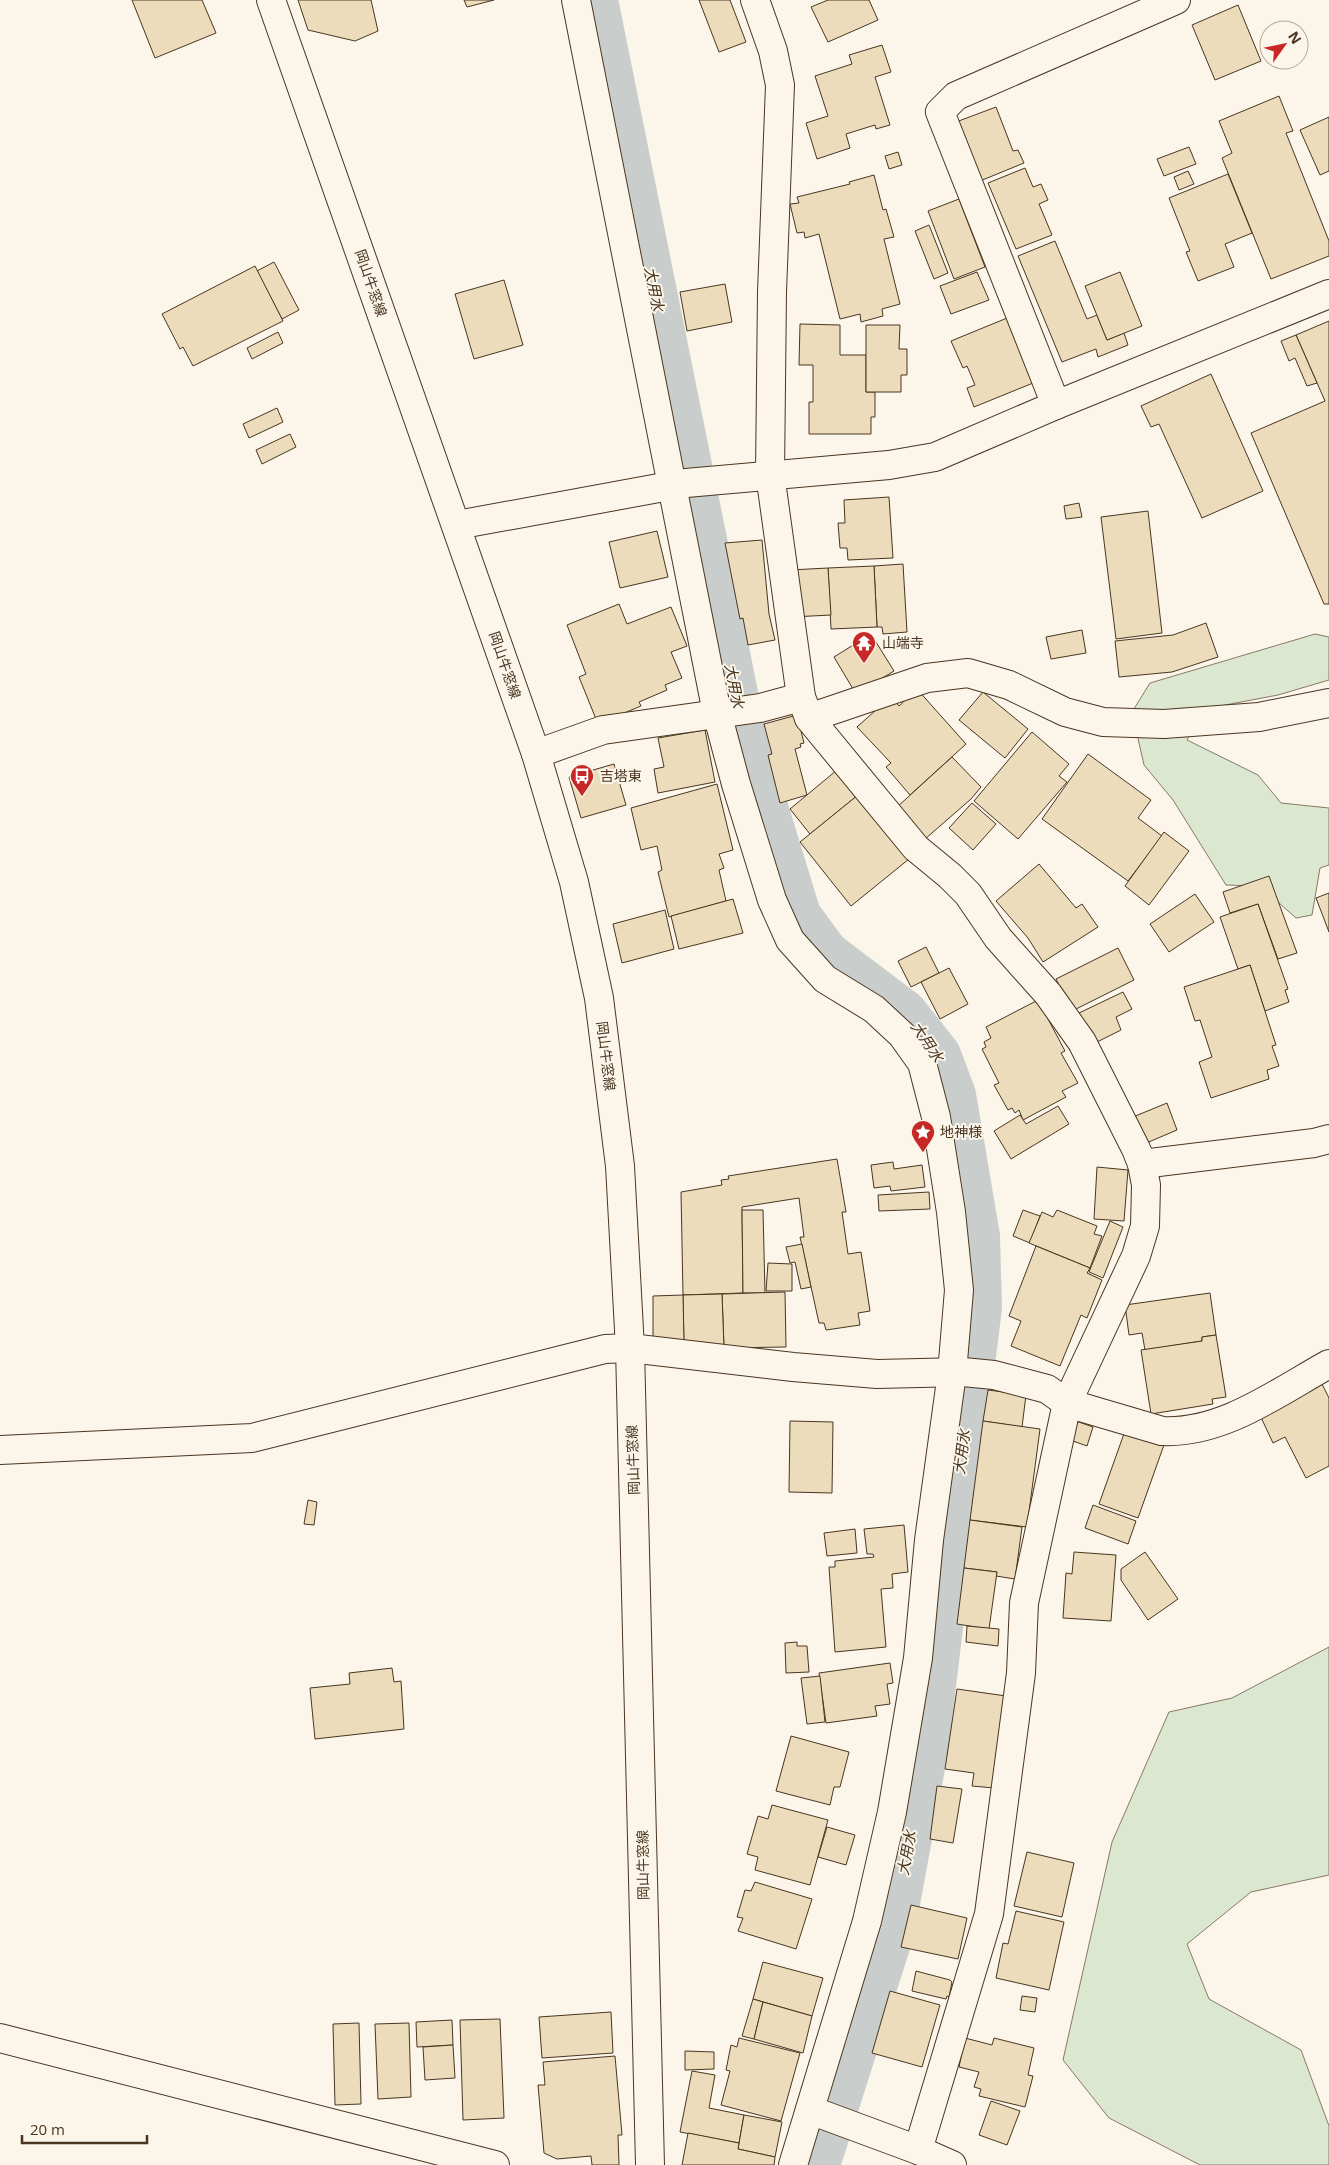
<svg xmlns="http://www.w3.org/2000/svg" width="1329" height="2165" viewBox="0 0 1329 2165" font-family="'Open Sans','Noto Sans JP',sans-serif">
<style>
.green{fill:#dce7d0;stroke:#887966}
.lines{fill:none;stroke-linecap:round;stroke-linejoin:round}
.canal{stroke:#c9cecd;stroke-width:44}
.building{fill:#ecdcbc;stroke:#4a3520}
.minor-casing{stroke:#4a3520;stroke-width:30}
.major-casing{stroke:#4a3520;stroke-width:30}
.minor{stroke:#fbf6e9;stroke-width:28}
.major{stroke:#fbf6e9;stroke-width:28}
.labels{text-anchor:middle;stroke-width:4;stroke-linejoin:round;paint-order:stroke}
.street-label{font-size:14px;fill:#4a3520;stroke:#fbf6e9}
.poi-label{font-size:14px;fill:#4a3520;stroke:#fbf6e9;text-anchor:start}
.water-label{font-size:15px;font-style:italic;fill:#4a3520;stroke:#fbf6e9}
</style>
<rect width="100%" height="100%" fill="#fbf6e9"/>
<g class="green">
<polygon points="1315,634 1329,637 1329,680 1278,695 1204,709 1187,740 1258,775 1281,803 1329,808 1329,865 1320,868 1312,915 1296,918 1260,886 1226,885 1173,800 1144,765 1132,712 1150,683"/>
<polygon points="1329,1647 1329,1875 1251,1892 1187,1944 1209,1999 1301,2050 1329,2126 1329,2165 1200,2165 1109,2118 1063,2060 1112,1842 1169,1712 1232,1698"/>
</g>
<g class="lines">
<polyline class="canal" points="596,0 745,738 799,915 827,953 905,1012 939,1055 954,1095 978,1236 980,1307 926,1751 893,1930 818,2165"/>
</g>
<g class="building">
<polygon points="132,0 202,0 216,33 155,58"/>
<polygon points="298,0 371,0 378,31 355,41 308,30"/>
<polygon points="464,0 494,0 467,7"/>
<polygon points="699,0 730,0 746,42 719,52"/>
<polygon points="869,0 878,20 828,42 811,7 828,0"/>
<polygon points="1238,5 1261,61 1215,80 1192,25"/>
<polygon points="882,45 891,72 875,77 890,125 876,129 875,125 846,134 850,148 817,159 806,123 828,116 815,76 852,64 849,55"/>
<polygon points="1279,96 1293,131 1286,133 1329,241 1329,256 1271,279 1222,158 1232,153 1219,121"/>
<polygon points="996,107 1013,151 1018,150 1024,163 980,181 956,122"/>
<polygon points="1329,117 1329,171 1320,175 1300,130"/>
<polygon points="1189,147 1196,164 1164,176 1157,159"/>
<polygon points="898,152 902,165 889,169 885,156"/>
<polygon points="1025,168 1033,187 1041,184 1048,200 1039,204 1052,235 1016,249 988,183"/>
<polygon points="1188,171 1194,184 1179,190 1174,177"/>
<polygon points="1228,174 1252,233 1225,244 1234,267 1198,281 1186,252 1190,251 1169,198"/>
<polygon points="874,175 883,210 886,209 894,237 884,239 900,304 882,309 883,316 861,322 860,314 840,319 819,234 805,238 804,232 797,233 790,204 799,203 797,197 850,184 849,182"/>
<polygon points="959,199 985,267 954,279 928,211"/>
<polygon points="929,225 948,273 934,279 915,231"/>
<polygon points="1055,241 1087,319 1097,315 1107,340 1124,333 1128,345 1098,357 1096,349 1062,362 1018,256"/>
<polygon points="274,262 299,310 282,319 257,271"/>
<polygon points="255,266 283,321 193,366 183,347 180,349 162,314"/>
<polygon points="977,272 989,300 951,314 940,286"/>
<polygon points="1120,272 1142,326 1107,340 1085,286"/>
<polygon points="504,280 523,345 474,359 455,294"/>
<polygon points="725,284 732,322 687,331 680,292"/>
<polygon points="1012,316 1038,381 974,407 967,388 975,385 967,366 963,368 951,341"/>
<polygon points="1329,321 1329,604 1324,604 1251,433 1325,401 1296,335"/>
<polygon points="800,324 840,325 840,355 866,355 866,392 875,392 875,417 871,417 871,434 809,434 809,402 813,402 813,365 799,365"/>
<polygon points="866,325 900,325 899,349 907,349 907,375 901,375 901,392 866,392"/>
<polygon points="278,332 283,343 252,359 247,348"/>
<polygon points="1296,335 1317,383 1307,386 1295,358 1289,361 1281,341"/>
<polygon points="1211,374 1263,491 1202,518 1159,424 1151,427 1141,406"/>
<polygon points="277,408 283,422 249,438 243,424"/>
<polygon points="290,434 296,447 262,464 256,450"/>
<polygon points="889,497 893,558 848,560 847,548 840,548 838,523 845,523 844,500"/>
<polygon points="1079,503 1082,517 1066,519 1064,506"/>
<polygon points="1148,511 1162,633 1116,639 1101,517"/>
<polygon points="657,531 668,577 620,588 609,542"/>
<polygon points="762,540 769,614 775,640 748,645 743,618 740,619 725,543"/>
<polygon points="903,564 907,632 883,634 882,627 877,627 874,566"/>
<polygon points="874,566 877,627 831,629 828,568"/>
<polygon points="828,568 831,615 792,617 790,570"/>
<polygon points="619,604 627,624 671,607 687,646 671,652 682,678 665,685 667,690 639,702 641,706 598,724 579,677 586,674 567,625"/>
<polygon points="1206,623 1218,657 1172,672 1119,677 1115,641 1173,635"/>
<polygon points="1082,630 1086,653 1051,659 1046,637"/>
<polygon points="871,634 894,671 856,694 834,657"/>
<polygon points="917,689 966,744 910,795 886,767 891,763 857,727 886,701 894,700 899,706"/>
<polygon points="983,692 1028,729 1005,758 959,720"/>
<polygon points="797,715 804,743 800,744 801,747 795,749 807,795 780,803 768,755 772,754 764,724"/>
<polygon points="705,730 715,782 658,793 654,769 664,767 658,738"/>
<polygon points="1032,732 1069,764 1059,776 1067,782 1018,839 974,801"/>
<polygon points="1088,754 1151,800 1138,818 1162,836 1128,881 1042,819"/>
<polygon points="952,757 981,787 971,799 925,839 896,808"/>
<polygon points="614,764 626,805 581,818 569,777"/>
<polygon points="837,770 858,795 810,834 790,809"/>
<polygon points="717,784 733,850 719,854 724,868 719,870 726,901 669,917 658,872 662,870 657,846 641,850 631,808"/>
<polygon points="858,795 909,859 851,906 800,842"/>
<polygon points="972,803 996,824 973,850 949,828"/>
<polygon points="1164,832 1189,851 1149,905 1125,886"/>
<polygon points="1039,864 1076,908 1082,904 1098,927 1043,962 1028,938 996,901"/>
<polygon points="1269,876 1297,953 1278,959 1258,904 1230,913 1223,892"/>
<polygon points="1329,893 1329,932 1316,898"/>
<polygon points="1195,894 1214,922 1169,952 1150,924"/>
<polygon points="733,899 743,933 679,949 671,916"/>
<polygon points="1258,904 1288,989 1285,990 1289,1002 1265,1011 1250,965 1238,969 1220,917"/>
<polygon points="665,910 674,949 622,963 613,924"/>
<polygon points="926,947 939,973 911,987 898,961"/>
<polygon points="1118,948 1134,980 1072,1011 1056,979"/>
<polygon points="1250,965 1276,1045 1272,1046 1279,1066 1267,1070 1269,1079 1211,1098 1199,1062 1212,1057 1200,1020 1195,1021 1184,987"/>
<polygon points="949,968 968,1004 940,1019 921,982"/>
<polygon points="1123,992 1132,1009 1116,1017 1121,1030 1093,1044 1079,1013"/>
<polygon points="1038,1000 1065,1051 1061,1053 1078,1083 1062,1091 1066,1097 1023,1120 1019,1110 1015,1113 1012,1108 1008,1110 994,1085 999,1083 982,1049 986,1047 984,1042 991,1038 986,1027"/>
<polygon points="1167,1103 1177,1130 1144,1144 1133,1117"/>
<polygon points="1058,1106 1069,1124 1011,1159 994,1131 1020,1115 1026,1124"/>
<polygon points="837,1159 846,1212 842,1212 848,1254 861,1252 870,1311 858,1313 860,1325 826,1330 824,1323 819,1323 800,1237 804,1237 799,1198 742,1207 743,1293 683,1295 681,1192 722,1185 721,1180 729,1179 728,1176"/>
<polygon points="893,1162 894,1169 922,1165 925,1187 891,1191 890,1186 874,1188 871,1165"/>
<polygon points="1097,1167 1128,1170 1124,1221 1094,1219"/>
<polygon points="929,1192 930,1209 879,1211 878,1195"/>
<polygon points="742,1210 763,1210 765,1293 743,1293"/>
<polygon points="1023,1210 1040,1216 1030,1243 1013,1236"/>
<polygon points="1057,1210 1097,1226 1094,1234 1102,1236 1090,1268 1029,1243 1042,1212 1053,1217"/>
<polygon points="1110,1221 1123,1227 1103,1278 1089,1272"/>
<polygon points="802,1244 811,1287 801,1289 795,1262 790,1263 786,1247"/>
<polygon points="1036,1246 1090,1268 1087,1273 1102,1280 1087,1318 1081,1315 1060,1366 1011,1346 1021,1321 1009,1316"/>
<polygon points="768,1263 792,1264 792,1291 766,1291"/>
<polygon points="785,1292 786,1347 724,1348 722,1294"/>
<polygon points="1210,1293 1216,1335 1202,1337 1202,1341 1145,1350 1142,1333 1129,1335 1125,1305"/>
<polygon points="722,1294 724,1348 684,1349 683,1295"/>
<polygon points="683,1295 684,1342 653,1342 653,1296"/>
<polygon points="1216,1335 1226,1397 1212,1399 1213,1404 1151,1414 1141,1350 1202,1341 1202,1337"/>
<polygon points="1320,1380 1329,1398 1329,1466 1306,1478 1285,1437 1273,1443 1258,1411"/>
<polygon points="988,1390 1026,1395 1022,1427 983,1421"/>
<polygon points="790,1421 833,1422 832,1493 789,1492"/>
<polygon points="983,1421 1040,1429 1027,1527 970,1520"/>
<polygon points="1076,1421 1093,1427 1087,1446 1070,1440"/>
<polygon points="1126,1428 1165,1442 1138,1518 1099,1504"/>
<polygon points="308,1500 317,1502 314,1525 304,1524"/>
<polygon points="1093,1505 1136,1521 1128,1544 1085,1528"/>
<polygon points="970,1520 1022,1527 1015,1579 996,1576 997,1572 964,1568"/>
<polygon points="904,1525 908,1572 892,1574 893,1588 881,1589 886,1647 835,1652 829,1567 835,1567 835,1561 874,1557 873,1554 867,1554 864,1529"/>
<polygon points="855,1529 857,1553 827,1556 824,1533"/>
<polygon points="1074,1552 1116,1555 1111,1621 1063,1618 1066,1573 1072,1574"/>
<polygon points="1145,1552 1178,1599 1148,1620 1121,1580 1121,1569"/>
<polygon points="964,1568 997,1572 989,1629 957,1624"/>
<polygon points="967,1626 999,1629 998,1646 966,1642"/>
<polygon points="797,1642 797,1646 807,1646 809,1672 786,1673 785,1643"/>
<polygon points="890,1663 893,1683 887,1684 890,1704 875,1706 877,1716 826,1723 819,1673"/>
<polygon points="392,1668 394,1682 401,1681 404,1729 315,1739 310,1688 350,1684 349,1673"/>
<polygon points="820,1676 825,1722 807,1724 801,1678"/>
<polygon points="957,1689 1006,1696 994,1788 972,1786 974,1773 945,1769"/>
<polygon points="791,1736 849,1752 840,1787 834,1787 830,1805 776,1791"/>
<polygon points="937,1786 962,1789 953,1843 930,1839"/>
<polygon points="772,1805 828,1820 810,1885 755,1870 758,1857 747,1854 758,1816 768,1819"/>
<polygon points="827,1827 855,1835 846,1865 818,1857"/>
<polygon points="1027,1852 1074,1863 1062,1917 1014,1906"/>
<polygon points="755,1882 812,1899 796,1949 738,1931 743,1918 737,1917 745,1890 751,1891"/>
<polygon points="911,1905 967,1918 958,1959 901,1947"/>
<polygon points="1016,1911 1064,1922 1049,1990 996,1978 1003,1943 1008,1944"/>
<polygon points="763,1962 823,1978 812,2016 753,1999"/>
<polygon points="916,1971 950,1980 952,1982 949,1997 947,1996 946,1999 912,1991"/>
<polygon points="890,1991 940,2005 922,2067 872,2053"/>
<polygon points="1022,1996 1037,1998 1035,2012 1020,2010"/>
<polygon points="753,1999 763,2002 754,2039 742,2036"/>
<polygon points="763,2002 812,2016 803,2053 754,2039"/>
<polygon points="611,2012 613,2053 542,2058 539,2017"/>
<polygon points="500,2019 504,2118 463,2120 460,2020"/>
<polygon points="452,2020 453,2045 417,2047 416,2022"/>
<polygon points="359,2023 361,2104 335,2105 333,2024"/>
<polygon points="409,2023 411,2097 378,2099 375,2024"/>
<polygon points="739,2038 800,2053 781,2121 721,2105 730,2071 726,2070 731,2045 737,2047"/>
<polygon points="965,2038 992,2045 994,2038 1034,2048 1028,2075 1033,2076 1025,2107 979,2096 981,2089 974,2087 979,2072 959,2067"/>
<polygon points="453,2045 455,2078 425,2080 423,2047"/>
<polygon points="685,2051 714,2052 714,2069 685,2070"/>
<polygon points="615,2056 622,2135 618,2135 619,2165 592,2165 591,2156 557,2159 544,2153 538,2085 545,2085 543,2062"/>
<polygon points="692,2071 715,2075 709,2108 744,2115 739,2143 680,2132"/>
<polygon points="991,2101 1020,2111 1007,2145 979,2135"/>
<polygon points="744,2115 782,2122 775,2157 738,2149"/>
<polygon points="688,2133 739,2143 738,2149 775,2157 774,2165 682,2165"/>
</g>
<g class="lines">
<g class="minor-casing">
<g id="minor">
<polyline points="576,0 717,713 736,784 772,900 790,940 825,979 874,1009 902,1035 922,1063 936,1117 951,1212 959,1290 952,1373 929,1540 918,1658 892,1812 867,1921 793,2165"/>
<polyline points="755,0 773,51 780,85 772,292 770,474 801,697"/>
<polyline points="1056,405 940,112 956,96 1176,0"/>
<polyline points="457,525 686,483 889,465 935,457 1056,405 1329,294"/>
<polyline points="809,718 916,848 950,876 968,894 998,938 1048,994 1082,1042 1136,1149 1142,1164 1146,1185 1145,1226 1136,1256 1067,1403 1024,1603 1021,1673 989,1914 918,2150"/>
<polyline points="536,754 603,730 760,708 801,697 809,718 927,678 968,673 1009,685 1065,712 1103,722 1164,724 1259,717 1329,703"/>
<polyline points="1142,1164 1314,1143 1329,1139"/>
<path d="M0,1450L252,1438L605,1349L630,1348L793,1367L877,1374L963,1372L994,1375L1047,1389L1067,1403L1162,1431C1223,1434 1278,1392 1329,1364"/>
<polyline points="0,2038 495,2165"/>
<polyline points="810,2110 918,2150 952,2165"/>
</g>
</g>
<g class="major-casing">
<polyline id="major" points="271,0 536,754 574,882 599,998 620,1166 630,1348 650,2165"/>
</g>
<use href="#minor" class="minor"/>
<use href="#major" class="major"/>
</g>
<defs>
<g id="temple-pin" transform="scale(1.25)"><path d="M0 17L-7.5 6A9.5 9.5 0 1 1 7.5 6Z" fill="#c62828" stroke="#fbf6e9"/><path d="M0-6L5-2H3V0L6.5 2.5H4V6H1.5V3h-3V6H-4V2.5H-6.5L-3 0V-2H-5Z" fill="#fff"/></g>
<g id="bus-pin" transform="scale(1.25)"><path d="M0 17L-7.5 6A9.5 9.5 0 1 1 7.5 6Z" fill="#c62828" stroke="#fbf6e9"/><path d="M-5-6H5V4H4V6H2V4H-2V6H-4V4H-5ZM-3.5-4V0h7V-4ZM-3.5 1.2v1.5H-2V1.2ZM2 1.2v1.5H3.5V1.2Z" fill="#fff"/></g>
<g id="sight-pin" transform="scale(1.25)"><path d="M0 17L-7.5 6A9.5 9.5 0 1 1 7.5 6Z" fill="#c62828" stroke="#fbf6e9"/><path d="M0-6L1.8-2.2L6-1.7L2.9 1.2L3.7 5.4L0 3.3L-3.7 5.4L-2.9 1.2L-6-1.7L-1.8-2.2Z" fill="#fff"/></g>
</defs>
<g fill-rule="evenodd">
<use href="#temple-pin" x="864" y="643"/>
<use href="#bus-pin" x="582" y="776"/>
<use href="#sight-pin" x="923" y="1132"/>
</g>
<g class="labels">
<g class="street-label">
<text transform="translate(371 283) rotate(71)" y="5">岡山牛窓線</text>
<text transform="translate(505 665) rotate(71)" y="5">岡山牛窓線</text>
<text transform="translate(606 1056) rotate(83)" y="5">岡山牛窓線</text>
<text transform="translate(633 1460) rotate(-92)" y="5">岡山牛窓線</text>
<text transform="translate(643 1865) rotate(-91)" y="5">岡山牛窓線</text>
</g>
<g class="poi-label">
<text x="882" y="648">山端寺</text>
<text x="600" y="781">吉塔東</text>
<text x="940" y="1137">地神様</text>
</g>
<g class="water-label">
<text transform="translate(654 289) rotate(79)" y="5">大用水</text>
<text transform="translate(734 686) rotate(79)" y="5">大用水</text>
<text transform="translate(927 1042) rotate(56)" y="5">大用水</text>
<text transform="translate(962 1452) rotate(-83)" y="5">大用水</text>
<text transform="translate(907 1853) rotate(-80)" y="5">大用水</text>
</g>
</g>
<g transform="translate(1284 45) rotate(57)"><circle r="24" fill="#fbf6e9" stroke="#b4a999"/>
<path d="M0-4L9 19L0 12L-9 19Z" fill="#c62828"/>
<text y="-8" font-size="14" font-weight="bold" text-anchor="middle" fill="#4a3520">N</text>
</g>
<path d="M22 2135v8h125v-8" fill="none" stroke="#4a3520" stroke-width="2.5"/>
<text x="30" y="2135" font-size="15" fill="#4a3520" stroke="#fbf6e9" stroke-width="4" paint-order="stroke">20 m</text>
</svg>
